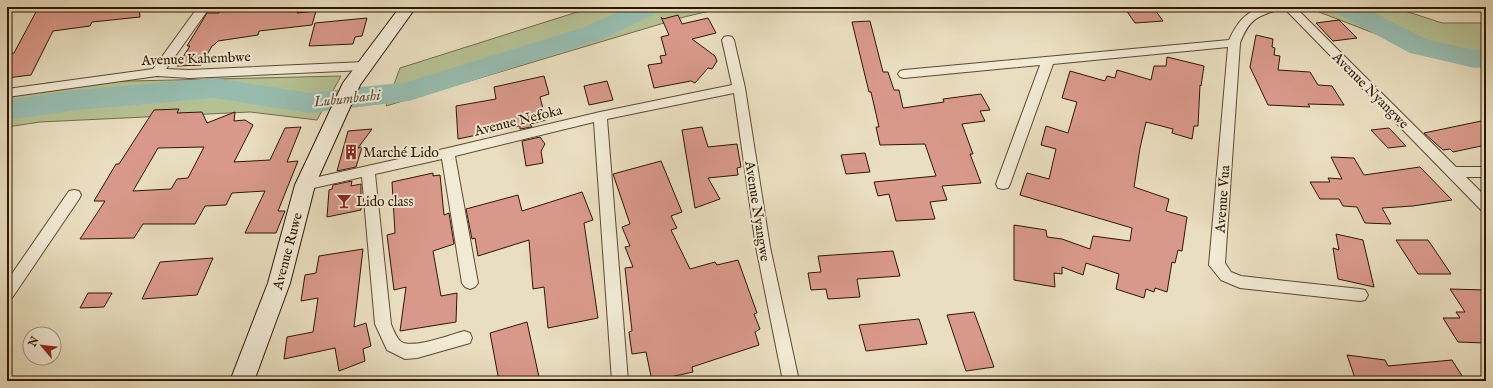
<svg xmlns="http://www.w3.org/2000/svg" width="1493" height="388" viewBox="0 0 1493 388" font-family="'IM FELL English',serif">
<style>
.green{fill:#b5c193;stroke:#726c4a}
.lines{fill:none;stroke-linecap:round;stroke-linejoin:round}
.river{fill:#97bcaf;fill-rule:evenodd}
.building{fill:#d9998a;stroke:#2e1702;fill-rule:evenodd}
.street-casing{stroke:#5d4931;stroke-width:2}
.secondary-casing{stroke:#2e1702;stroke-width:2}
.street{fill:#f1ead5;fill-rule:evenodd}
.secondary{fill:#f1ead5;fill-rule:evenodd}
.labels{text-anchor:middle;stroke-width:4;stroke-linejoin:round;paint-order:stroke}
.street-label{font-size:14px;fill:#2e1702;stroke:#f1ead5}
.poi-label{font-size:14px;fill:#2e1702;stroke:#f1ead5;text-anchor:start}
.water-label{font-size:15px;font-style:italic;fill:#53513f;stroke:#f1ead5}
</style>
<rect width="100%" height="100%" fill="#e9debf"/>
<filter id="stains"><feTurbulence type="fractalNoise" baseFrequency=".005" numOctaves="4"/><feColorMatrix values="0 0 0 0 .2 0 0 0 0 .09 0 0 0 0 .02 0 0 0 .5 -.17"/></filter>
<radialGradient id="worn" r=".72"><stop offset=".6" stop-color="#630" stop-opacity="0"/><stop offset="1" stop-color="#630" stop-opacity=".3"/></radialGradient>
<g class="green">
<polygon points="593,7 727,7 684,17 386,106 400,68"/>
<polygon points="1306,7 1393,7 1442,23 1486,23 1486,68 1436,57"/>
<polygon points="341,76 317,120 250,112 40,122 7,127 7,91 47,83"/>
</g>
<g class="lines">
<g class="river">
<polygon points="629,7 663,7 659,12 603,39 409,101 309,113 214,98 77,110 7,120 7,100 77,90 214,78 309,93 407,82 585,27"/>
<polygon points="1330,7 1363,7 1428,40 1475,50 1486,49 1486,67 1475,68 1410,53 1334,12"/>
</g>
</g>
<g class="building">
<polygon points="60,7 139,7 140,17 92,22 90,26 53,31 31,75 7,78 7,54 14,53 37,10"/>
<polygon points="222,7 299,7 297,13 316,11 312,25 259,31 258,35 218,41 214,45 212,46 201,65 177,66 190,46 187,46 207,13 219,13"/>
<polygon points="1124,7 1153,7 1163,21 1135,23"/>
<polygon points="678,15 682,24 708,18 716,33 692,39 715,56 717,61 712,69 708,68 695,83 691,81 654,88 648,65 662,63 660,56 666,55 661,37 669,35 661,17 663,19"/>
<polygon points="367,18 362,36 355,37 353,44 309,46 315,23"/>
<polygon points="1339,20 1357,38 1333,41 1316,23"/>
<polygon points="870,21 883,72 888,72 894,90 899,90 903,108 944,102 943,99 981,94 990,110 980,111 985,121 962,124 973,154 970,154 981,183 942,186 947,200 930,202 935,219 896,221 889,194 878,196 874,182 936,176 925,144 880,145 876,127 879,127 871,92 869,92 852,22"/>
<polygon points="1256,35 1273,39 1272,47 1275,48 1274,55 1280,56 1278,70 1310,72 1318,85 1332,86 1344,105 1308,104 1310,107 1268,105 1250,67"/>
<polygon points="1167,57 1204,66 1201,86 1200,85 1198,126 1194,126 1192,139 1172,133 1173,129 1146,122 1140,148 1134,187 1169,199 1166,211 1187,217 1182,251 1178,250 1175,263 1172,262 1167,292 1155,288 1154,292 1146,289 1144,298 1116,289 1119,274 1086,263 1083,275 1062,267 1062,274 1054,273 1055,287 1014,280 1014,225 1046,230 1047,237 1062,239 1090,249 1093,236 1130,241 1132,228 1020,195 1027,173 1049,179 1056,149 1041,145 1046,126 1068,133 1077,102 1062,98 1070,71 1105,81 1107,76 1115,78 1117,70 1151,80 1154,66 1166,66"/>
<polygon points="544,76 549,94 540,97 546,120 530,124 532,127 520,129 520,126 458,139 456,106 496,99 494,87"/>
<polygon points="607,81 613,100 589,105 584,86"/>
<path d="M179,109L177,113L202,112L207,123L235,112L234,121L245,120L253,125L234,162L270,160L285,128L301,127L287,162L298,161L278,211H285L276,233H245L265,191L232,193L226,205L205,206L195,224H143L134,238L80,239L105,201H94L116,164H119L154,110ZM204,147L188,178L177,179L171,189L133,191L158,148Z"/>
<polygon points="1486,120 1486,145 1453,152 1450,149 1443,150 1424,133"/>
<polygon points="702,127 708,147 737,144 741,167 737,168 738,175 708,178 720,199 695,208 682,130"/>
<polygon points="1389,128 1406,146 1388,148 1371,130"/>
<polygon points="372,129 358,148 362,147 356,167 337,171 348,131"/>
<polygon points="540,137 545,144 541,151 543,163 526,166 522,141"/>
<polygon points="865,153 870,172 846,174 841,155"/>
<polygon points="1331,157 1354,158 1364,175 1420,167 1452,200 1413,206 1382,208 1391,224 1365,223 1357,207 1343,206 1339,199 1320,199 1310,182 1330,182 1328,178 1342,179"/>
<polygon points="661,161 682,212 671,216 677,228 671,230 690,269 715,262 717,265 738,260 757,313 754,314 760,329 755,332 759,345 692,367 693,372 652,381 646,352 632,354 629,332 632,331 625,268 633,267 625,247 630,246 622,227 630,224 613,174"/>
<polygon points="433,173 433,176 440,175 444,215 449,213 454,244 433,251 441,296 457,293 456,322 400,331 406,287 394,290 387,235 395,233 392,182"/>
<polygon points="352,181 351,186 361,184 361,210 327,217 329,190 332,189 333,185"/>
<polygon points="582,192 593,220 584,223 598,318 548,328 544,287 533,289 529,240 478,256 475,238 472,239 466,209 518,195 522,211"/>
<polygon points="1336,234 1363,240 1374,287 1338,279 1333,248 1339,250"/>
<polygon points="1396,240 1428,240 1451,274 1418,274"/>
<polygon points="363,249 354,327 366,323 371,346 363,349 365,361 339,371 335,348 284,359 287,337 313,332 318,298 301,301 305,275 316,273 319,256"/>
<polygon points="893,251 900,276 857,279 860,297 828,299 826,289 811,290 808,273 821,272 818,256"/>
<polygon points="213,258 197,295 142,299 160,262"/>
<polygon points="1450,289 1486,290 1486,343 1458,342 1443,318 1460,318 1456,312 1465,312"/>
<polygon points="88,293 112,293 104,307 80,308"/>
<polygon points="974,312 994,367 966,371 947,315"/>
<polygon points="919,319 927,344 866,351 859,325"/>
<polygon points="527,322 539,377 528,381 499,381 490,333"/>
<polygon points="1347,355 1385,360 1388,366 1452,360 1464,379 1438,381 1356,381"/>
</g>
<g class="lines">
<g class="street-casing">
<g id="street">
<polygon points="198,7 210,7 166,69 189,70 364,62 368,63 370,66 368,69 364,70 189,78 157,76 7,97 7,89 153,69"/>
<path d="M1263,7H1283L1281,9C1257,16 1249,19 1240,43L1225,263L1231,272L1241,276L1360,289L1365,290L1368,295L1365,300L1360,301L1240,288L1221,280L1209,265L1228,47L1053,64L1010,184L1008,188L1003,189L998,188L996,184L1040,65L904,78L900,77L898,74L900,71L904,70L1229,40C1237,23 1245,12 1263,7Z"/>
<polygon points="1283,7 1295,7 1456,167 1486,167 1486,177 1466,177 1486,197 1486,211 1481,210"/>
<path d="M728,36L732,37L734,40L745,88L770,247L799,381H783L756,247L734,93L607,119L628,381H612L594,122L455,156L478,283L475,287L470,289L465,287L462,283L442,159L375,174L391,324C393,329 396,337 400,341C411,350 450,335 464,331L470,333L472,338L470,343L417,358L405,359L387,350L375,324L362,177L305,190L300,189L298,185L300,181L448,148L600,112L732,85L722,40L724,37Z"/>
<polygon points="74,190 79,191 81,195 79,199 12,298 7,299 7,281 69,191"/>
</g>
</g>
<g class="secondary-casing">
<polygon id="secondary" points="400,7 416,7 360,85 315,185 290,283 254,381 230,381 268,283 295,185 343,83"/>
</g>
<use href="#street" class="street"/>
<use href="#secondary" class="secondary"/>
</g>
<defs>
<g id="building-bare" transform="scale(1.2)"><path d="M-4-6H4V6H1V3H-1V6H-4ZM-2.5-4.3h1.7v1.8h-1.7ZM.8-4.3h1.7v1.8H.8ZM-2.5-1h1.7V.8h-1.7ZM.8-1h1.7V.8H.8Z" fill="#8f2418" stroke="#f1ead5" stroke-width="2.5" paint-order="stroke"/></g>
<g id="bar-bare" transform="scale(1.2)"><path d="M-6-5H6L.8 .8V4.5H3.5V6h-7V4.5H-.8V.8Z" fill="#8f2418" stroke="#f1ead5" stroke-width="2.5" paint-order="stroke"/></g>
</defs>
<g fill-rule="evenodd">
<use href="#building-bare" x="351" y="152"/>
<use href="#bar-bare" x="344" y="201"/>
</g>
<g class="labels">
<g class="street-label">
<text transform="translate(196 58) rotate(-2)" y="5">Avenue Kahembwe</text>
<text transform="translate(1371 90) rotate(45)" y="5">Avenue Nyangwe</text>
<text transform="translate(518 120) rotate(-14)" y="5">Avenue Nefoka</text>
<text transform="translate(1222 199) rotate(-86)" y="5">Avenue Vua</text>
<text transform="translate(758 211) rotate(81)" y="5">Avenue Nyangwe</text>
<text transform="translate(287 251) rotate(-75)" y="5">Avenue Ruwe</text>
</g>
<g class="poi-label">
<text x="363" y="157">Marché Lido</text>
<text x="356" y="206">Lido class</text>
</g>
<g class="water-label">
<text transform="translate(347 98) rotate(-6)" y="5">Lubumbashi</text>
</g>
</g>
<rect width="1493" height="388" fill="none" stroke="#e9debf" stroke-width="24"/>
<rect x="8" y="8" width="1477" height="372" fill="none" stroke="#2e1702" stroke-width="2"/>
<rect x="12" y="12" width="1469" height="364" fill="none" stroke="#2e1702"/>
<g transform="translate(42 346) rotate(298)"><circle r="19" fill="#f1ead5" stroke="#a39681"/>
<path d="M0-3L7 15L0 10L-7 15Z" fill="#8f2418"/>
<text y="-6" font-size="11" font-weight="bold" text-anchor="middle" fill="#2e1702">N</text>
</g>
<rect width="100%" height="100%" filter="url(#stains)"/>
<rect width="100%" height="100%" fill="url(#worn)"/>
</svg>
